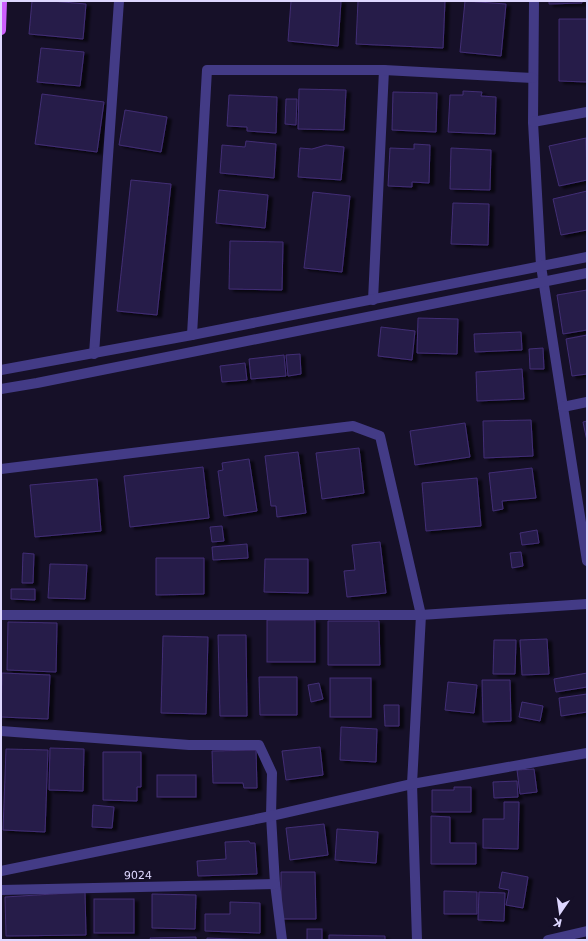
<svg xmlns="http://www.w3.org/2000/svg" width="588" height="941" viewBox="0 0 588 941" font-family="'DejaVu Sans',sans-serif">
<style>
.building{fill:#281c49;stroke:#412e75;filter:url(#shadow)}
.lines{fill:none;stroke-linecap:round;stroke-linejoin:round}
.minor{stroke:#433b86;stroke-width:10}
.major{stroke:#cd5ffe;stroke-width:10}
.labels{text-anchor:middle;stroke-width:3.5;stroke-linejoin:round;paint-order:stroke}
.street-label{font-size:11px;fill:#ded7ff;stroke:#161028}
</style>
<defs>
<filter id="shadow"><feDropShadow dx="4.5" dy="2.5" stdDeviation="1" flood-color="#0009"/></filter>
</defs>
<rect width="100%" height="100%" fill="#161028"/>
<g class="building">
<polygon points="32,1 51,1 86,4 83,39 29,34"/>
<polygon points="291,1 341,1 338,46 288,41"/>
<polygon points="358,1 445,1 443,48 356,44"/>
<polygon points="465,1 506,4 501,56 460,52"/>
<polygon points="549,1 582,1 582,3 549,4"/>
<polygon points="559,19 587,19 587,82 559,81"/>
<polygon points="41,48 84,52 80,86 37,82"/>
<polygon points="299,89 346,90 344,130 298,129"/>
<polygon points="463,91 482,92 481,96 496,97 495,134 448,132 450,95 463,95"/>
<polygon points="393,92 437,93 436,132 392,130"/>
<polygon points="42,94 104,102 97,152 35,144"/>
<polygon points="229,95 277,97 276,133 247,131 247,127 227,126"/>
<polygon points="286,99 297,99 296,125 285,124"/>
<polygon points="125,110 167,117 161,152 119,145"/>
<polygon points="586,138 587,180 559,186 549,146"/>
<polygon points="246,141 276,144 274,178 220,173 222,145 245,147"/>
<polygon points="414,144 430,145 429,183 412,182 412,187 388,186 390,148 414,149"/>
<polygon points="326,145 344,147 341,180 298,177 300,148 312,149"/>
<polygon points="451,148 491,150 490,190 450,189"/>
<polygon points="131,180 171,184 157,315 117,311"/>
<polygon points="219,190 268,195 265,228 216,223"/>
<polygon points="587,191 587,230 561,235 553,199"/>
<polygon points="313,192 350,196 342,272 304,268"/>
<polygon points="453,203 489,204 488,245 451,244"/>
<polygon points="230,241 283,242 282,290 229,289"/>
<polygon points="587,290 587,330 563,334 557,295"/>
<polygon points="418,318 458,319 457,354 417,353"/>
<polygon points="381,327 415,331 412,360 378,356"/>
<polygon points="521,332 522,350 475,352 474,334"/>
<polygon points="587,335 587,374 572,376 566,339"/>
<polygon points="543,348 544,369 530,369 529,349"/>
<polygon points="300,354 301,374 288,376 286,355"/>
<polygon points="284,355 286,376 251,379 249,359"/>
<polygon points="245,363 247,380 222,382 220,366"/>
<polygon points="522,369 524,399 477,401 476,372"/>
<polygon points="531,420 533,456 484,458 483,421"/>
<polygon points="587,421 587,441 583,422"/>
<polygon points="465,423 470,457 415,465 410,431"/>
<polygon points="359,448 364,493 322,499 316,453"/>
<polygon points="298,452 306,513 277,517 276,506 271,506 265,456"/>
<polygon points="249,459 257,511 224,516 218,471 223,470 222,463"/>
<polygon points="203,467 209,518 130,527 124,476"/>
<polygon points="532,468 536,498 502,501 503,509 493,511 489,473"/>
<polygon points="477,478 481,526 426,531 422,483"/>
<polygon points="97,479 101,531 35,537 30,485"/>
<polygon points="222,526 224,541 212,542 210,527"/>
<polygon points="537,530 539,543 522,545 520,533"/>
<polygon points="380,542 386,593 347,597 344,571 355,570 352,545"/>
<polygon points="247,544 248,558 213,560 212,547"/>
<polygon points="521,552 523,566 512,568 510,553"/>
<polygon points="23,553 34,554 33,583 22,583"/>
<polygon points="156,558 204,558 204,594 156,595"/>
<polygon points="265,559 308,559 308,593 264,592"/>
<polygon points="50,564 87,565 85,599 48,598"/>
<polygon points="11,589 35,589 35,600 11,599"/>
<rect x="267" y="620" width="48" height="42"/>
<polygon points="328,621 379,621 380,665 328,665"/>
<polygon points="8,622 57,623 56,672 7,670"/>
<polygon points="218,635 246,635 247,716 220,716"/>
<polygon points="163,636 208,637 206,714 161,713"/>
<polygon points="547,639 549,674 522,675 520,640"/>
<polygon points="494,640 516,640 515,674 493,674"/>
<polygon points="2,673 50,675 48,719 1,717"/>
<polygon points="587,673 587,687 556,692 554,679"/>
<polygon points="259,677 297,677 297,715 260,715"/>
<rect x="330" y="678" width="41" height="39"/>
<polygon points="482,680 510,680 511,721 483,722"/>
<polygon points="448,682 477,685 474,713 445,710"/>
<polygon points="319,683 323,699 311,702 308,685"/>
<polygon points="587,694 587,712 561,716 559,698"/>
<polygon points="522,702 543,706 540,721 519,717"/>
<polygon points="384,705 399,705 399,726 385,726"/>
<polygon points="341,727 377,729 376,762 340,760"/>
<polygon points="320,747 323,775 286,780 282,751"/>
<polygon points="50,748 84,749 83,791 49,790"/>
<polygon points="6,749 48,750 45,832 3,830"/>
<polygon points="256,750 257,788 244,788 243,783 213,783 212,751"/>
<polygon points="103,752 141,752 141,787 137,787 137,801 103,800"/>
<polygon points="534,769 537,792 520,794 517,770"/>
<rect x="157" y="775" width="39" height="22"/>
<polygon points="517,781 518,797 494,798 493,782"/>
<polygon points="454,787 471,787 471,812 432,812 432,790 454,790"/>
<polygon points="504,802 519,802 518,849 483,848 483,819 504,819"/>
<polygon points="93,805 114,807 112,828 92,827"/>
<polygon points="431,816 450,817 450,843 476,843 476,864 431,864"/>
<polygon points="324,824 328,855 290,860 286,828"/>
<polygon points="337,829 378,832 376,863 335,860"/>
<polygon points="249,841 250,843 255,843 257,874 198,876 197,861 226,859 225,842"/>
<polygon points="281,872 315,872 316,919 281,919"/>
<polygon points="502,872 528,877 523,908 506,905 509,890 499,888"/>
<polygon points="444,891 477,892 477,914 444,914"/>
<polygon points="85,892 86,935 6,936 5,897"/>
<polygon points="479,892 505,893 504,921 478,920"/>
<polygon points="152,894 196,895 195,929 152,928"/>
<rect x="94" y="899" width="40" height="34"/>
<polygon points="230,902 260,903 260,933 205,931 205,914 230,914"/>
<rect x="307" y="929" width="15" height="11"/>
<polygon points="329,935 385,936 385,940 329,940"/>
<polygon points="196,937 196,940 151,940 150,938"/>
<polygon points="207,938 258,940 207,940"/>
</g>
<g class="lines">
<g class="minor">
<polyline points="534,1 533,122 541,266 587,561"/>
<polyline points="533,122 587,112"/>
<polyline points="373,300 384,70"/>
<polyline points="192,335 207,70 384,70 533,78"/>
<polyline points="94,354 119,1"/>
<polyline points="1,370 192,335 587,257"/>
<polyline points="1,389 37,383 587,273"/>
<polyline points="563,407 587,402"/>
<polyline points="1,469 353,426 380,436 421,615 412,784 417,940"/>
<polyline points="1,615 421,615 587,604"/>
<polyline points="1,731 189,745 259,745 272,773 271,816 275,884 282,940"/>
<polyline points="1,871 271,816 412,784 587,753"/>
<polyline points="1,890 275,884"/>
<polyline points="548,940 587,931"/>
</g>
<polyline class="major" points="1,30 2,1"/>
</g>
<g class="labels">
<g class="street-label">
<text transform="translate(138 875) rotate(-1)" y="4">9024</text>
</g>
</g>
<rect width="588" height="941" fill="none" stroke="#ded7ff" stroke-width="4"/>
<g transform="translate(560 913) rotate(193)" stroke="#161028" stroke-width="3" paint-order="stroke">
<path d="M0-3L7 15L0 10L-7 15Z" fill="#ded7ff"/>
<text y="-6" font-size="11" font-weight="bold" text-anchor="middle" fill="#ded7ff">K</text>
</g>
</svg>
